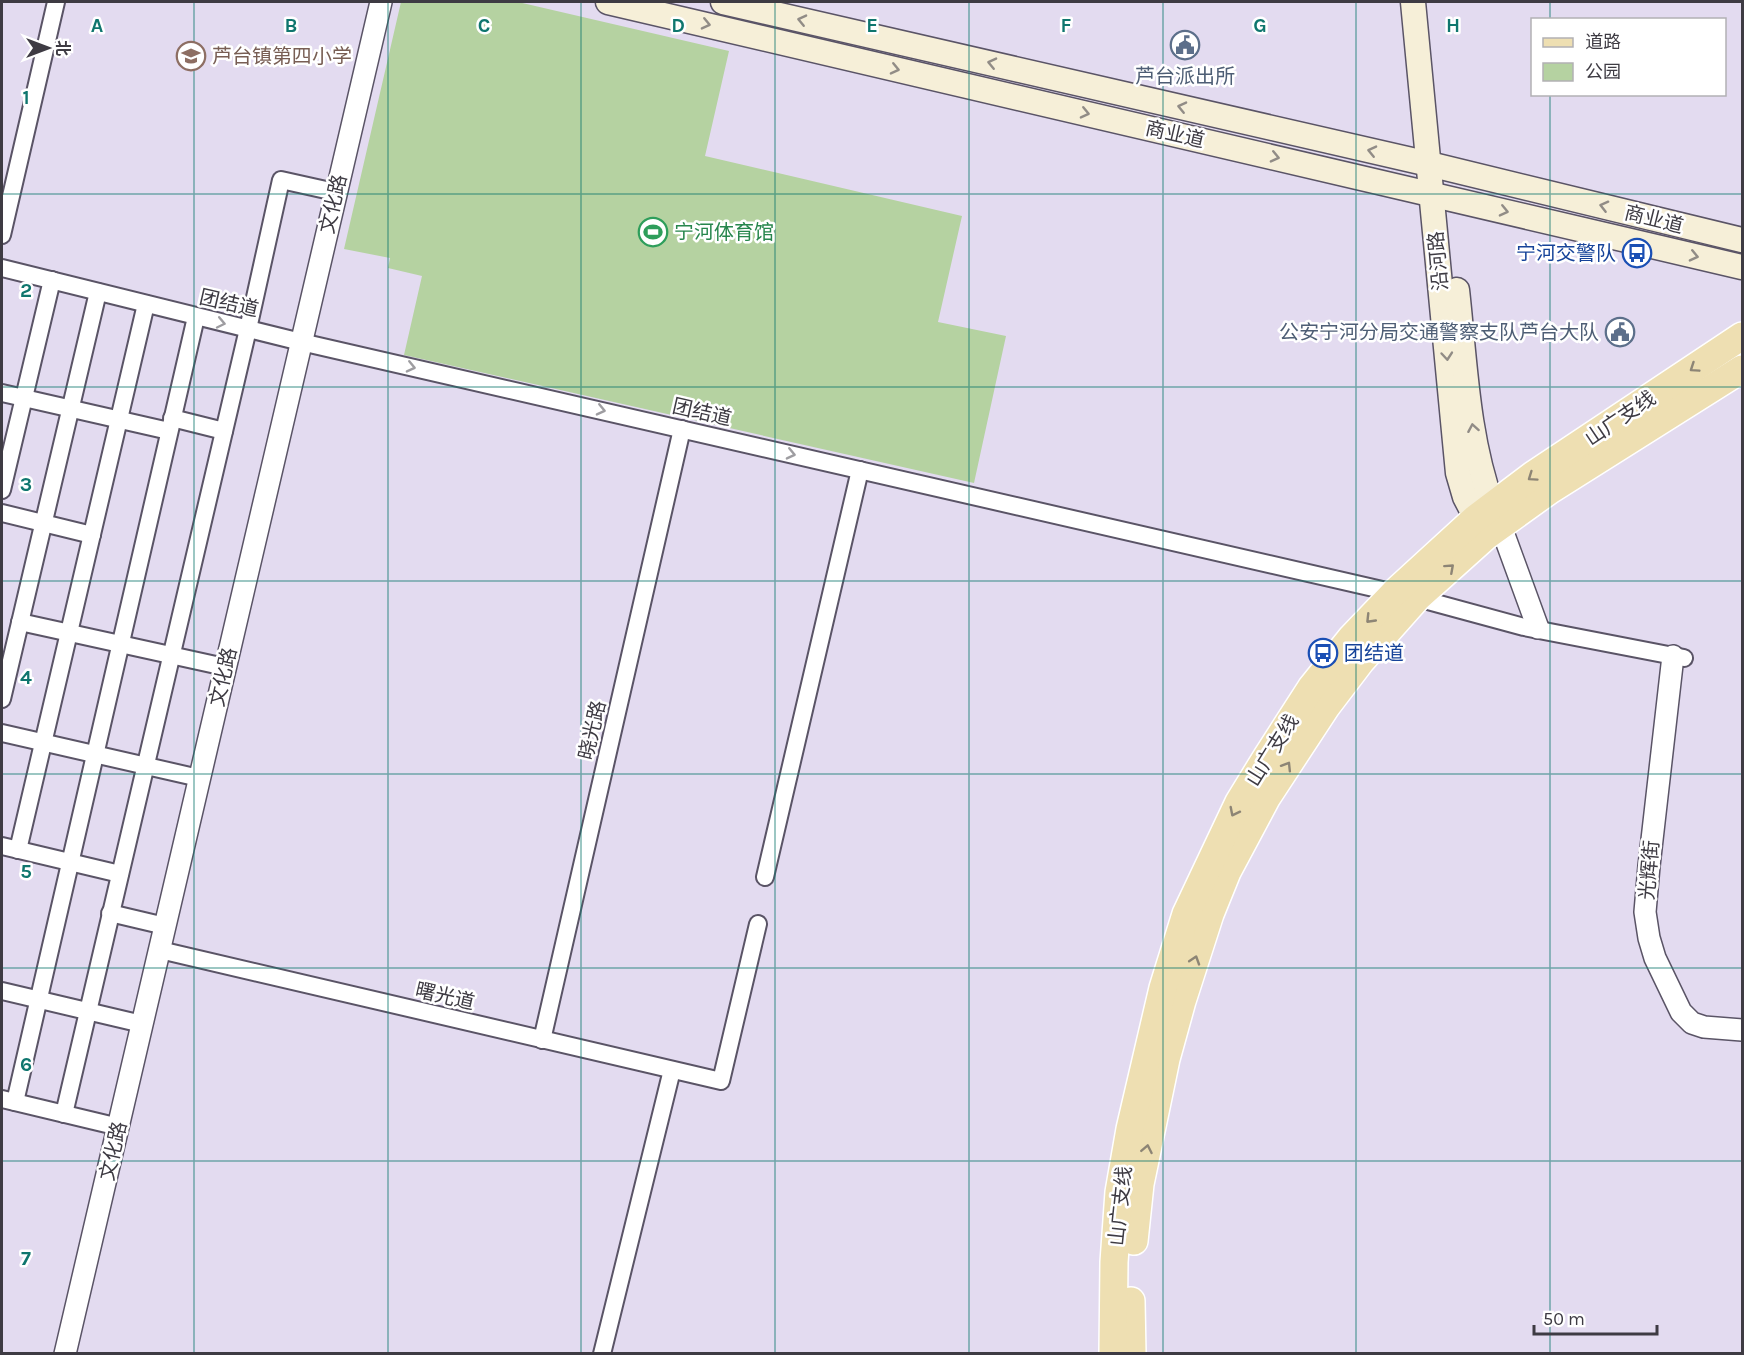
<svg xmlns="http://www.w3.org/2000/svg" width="1744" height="1355" viewBox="0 0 1744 1355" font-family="Karla,'Noto Sans SC',sans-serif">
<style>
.green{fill:#b5d2a1}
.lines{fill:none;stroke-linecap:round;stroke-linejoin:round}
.minor-casing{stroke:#5a5466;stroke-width:20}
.tertiary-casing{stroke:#5a5466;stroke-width:24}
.secondary-casing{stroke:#5a5466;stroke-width:27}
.primary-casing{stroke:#fff;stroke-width:30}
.minor{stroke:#fff;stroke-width:16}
.tertiary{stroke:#fff;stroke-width:21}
.secondary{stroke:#f6efd8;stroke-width:24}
.primary{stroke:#eedfb2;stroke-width:27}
.oneway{stroke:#918c86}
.oneway2{stroke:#9e9da1}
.oneway3{stroke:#8d8575}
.grid{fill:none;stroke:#0f766e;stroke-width:1.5;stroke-opacity:0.55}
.labels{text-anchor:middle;stroke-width:5;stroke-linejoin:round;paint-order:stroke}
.education-label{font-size:20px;fill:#785e54;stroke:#fff;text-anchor:start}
.service-label{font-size:20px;fill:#4e5e75;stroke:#fff}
.street-label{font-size:20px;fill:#3e3b43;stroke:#fff}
.leisure-label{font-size:20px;fill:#27864d;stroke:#fff;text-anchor:start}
.transit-label{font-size:20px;fill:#164399;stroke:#fff;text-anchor:end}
.grid-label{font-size:20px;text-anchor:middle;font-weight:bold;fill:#0f766e;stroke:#fff;stroke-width:5;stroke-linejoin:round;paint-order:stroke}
</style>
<rect width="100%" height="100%" fill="#e3dbf0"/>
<polygon class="green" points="401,2 518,2 729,51 705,156 962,216 938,322 1006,336 974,483 404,355 422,276 388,268 390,258 344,249"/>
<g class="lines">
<g class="minor-casing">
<g id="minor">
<polyline points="2,235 56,2"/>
<polyline points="2,268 301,342 1417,598 1524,627 1684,658"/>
<polyline points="2,393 169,431"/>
<polyline points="172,418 224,431"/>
<polyline points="2,490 52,280"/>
<polyline points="2,513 92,535"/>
<polyline points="20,622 225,667"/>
<polyline points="2,699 98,292"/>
<polyline points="2,733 199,778"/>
<polyline points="2,846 120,874"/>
<polyline points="18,850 146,304"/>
<polyline points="765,877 860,470"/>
<polyline points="110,913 165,926"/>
<polyline points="160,950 721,1081 758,924"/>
<polyline points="2,991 142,1024"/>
<polyline points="542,1040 682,429"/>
<polyline points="2,1099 119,1127"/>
<polyline points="15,1102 196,317"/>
<polyline points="64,1114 248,329 281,180 335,192"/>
<polyline points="602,1354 672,1070"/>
</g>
</g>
<g class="tertiary-casing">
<g id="tertiary">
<polyline points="1496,513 1538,628"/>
<polyline points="1673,656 1649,866 1645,912 1649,938 1655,958 1681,1012 1692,1023 1704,1027 1742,1030"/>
<polyline points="65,1354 381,2"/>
</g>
</g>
<g class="secondary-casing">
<g id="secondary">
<polyline points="608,2 1742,267"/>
<polyline points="723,2 1429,164 1742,240"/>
<polyline points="1413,2 1458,473 1465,497 1476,518"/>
<path d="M1457,290C1465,362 1467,437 1492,505"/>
</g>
</g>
<g class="primary-casing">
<g id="primary">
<polyline points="1134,1241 1140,1184 1166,1059 1182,1001 1210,914 1227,872 1267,797 1326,707 1361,661 1417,598 1486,536 1550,490 1742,369"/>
<polyline points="1131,1301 1132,1354"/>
<polyline points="1113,1354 1114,1262 1119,1192 1130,1129 1163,988 1186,914 1239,802 1266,758 1311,688 1352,637 1394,593 1476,518 1533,475 1742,336"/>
</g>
</g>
<use href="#minor" class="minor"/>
<use href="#tertiary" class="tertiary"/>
<use href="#secondary" class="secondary"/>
<use href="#primary" class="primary"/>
</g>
<defs><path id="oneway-chevron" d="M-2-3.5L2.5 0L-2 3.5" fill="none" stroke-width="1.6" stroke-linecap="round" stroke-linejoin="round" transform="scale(1.5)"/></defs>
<g class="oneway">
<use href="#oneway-chevron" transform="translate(802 20) rotate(-167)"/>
<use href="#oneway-chevron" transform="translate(706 24) rotate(13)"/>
<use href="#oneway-chevron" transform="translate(992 63) rotate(-167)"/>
<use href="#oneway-chevron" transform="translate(895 69) rotate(13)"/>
<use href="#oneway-chevron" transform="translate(1182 107) rotate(-167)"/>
<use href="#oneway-chevron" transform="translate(1085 113) rotate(13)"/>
<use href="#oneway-chevron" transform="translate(1372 151) rotate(-167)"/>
<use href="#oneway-chevron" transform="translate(1275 157) rotate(13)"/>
<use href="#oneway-chevron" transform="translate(1604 206) rotate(-166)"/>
<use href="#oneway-chevron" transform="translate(1504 211) rotate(13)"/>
<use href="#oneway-chevron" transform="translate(1694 256) rotate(13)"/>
<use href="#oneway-chevron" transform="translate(1447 356) rotate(85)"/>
<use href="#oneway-chevron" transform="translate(1473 428) rotate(-100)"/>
</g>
<g class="oneway2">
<use href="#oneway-chevron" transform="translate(221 323) rotate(12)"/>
<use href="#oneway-chevron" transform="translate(411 367) rotate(13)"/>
<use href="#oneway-chevron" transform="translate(601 410) rotate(13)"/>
<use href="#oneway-chevron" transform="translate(791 454) rotate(13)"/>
</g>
<g class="oneway3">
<use href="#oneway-chevron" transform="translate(1694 368) rotate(146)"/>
<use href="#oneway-chevron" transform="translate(1532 477) rotate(145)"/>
<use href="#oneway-chevron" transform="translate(1450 568) rotate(-42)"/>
<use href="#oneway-chevron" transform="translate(1370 619) rotate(134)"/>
<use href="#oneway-chevron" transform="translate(1287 766) rotate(-58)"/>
<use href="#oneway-chevron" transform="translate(1234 812) rotate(117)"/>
<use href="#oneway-chevron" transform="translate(1195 960) rotate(-72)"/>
<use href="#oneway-chevron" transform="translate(1147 1149) rotate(-79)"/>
</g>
<path class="grid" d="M194,2V1354M388,2V1354M581,2V1354M775,2V1354M969,2V1354M1163,2V1354M1356,2V1354M1550,2V20M1550,94V1354M2,194H1742M2,387H1742M2,581H1742M2,774H1742M2,968H1742M2,1161H1742"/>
<defs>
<g id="civic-ring" transform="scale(1.5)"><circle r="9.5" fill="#fff" stroke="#5c6f8a" stroke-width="1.5"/><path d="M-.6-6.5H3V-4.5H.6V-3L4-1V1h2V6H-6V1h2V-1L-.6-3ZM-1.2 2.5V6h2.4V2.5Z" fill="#5c6f8a"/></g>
<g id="school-ring" transform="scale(1.5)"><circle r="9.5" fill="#fff" stroke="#8d6e63" stroke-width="1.5"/><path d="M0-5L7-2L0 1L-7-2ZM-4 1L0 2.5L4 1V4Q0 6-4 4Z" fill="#8d6e63"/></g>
<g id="stadium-ring" transform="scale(1.5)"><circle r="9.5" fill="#fff" stroke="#2e9e5b" stroke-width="1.5"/><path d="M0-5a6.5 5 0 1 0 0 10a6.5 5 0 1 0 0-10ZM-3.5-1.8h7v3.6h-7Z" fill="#2e9e5b"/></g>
<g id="bus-ring" transform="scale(1.5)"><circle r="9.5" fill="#fff" stroke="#1a4fb4" stroke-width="1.5"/><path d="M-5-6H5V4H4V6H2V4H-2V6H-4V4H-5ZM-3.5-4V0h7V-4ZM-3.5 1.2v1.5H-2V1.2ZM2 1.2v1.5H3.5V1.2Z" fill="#1a4fb4"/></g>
</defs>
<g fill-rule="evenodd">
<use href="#civic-ring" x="1185" y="45"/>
<use href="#school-ring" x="191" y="56"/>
<use href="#stadium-ring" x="653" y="232"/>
<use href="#bus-ring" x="1637" y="253"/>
<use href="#civic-ring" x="1620" y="332"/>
<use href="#bus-ring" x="1323" y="653"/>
</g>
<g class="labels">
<g class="education-label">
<text x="212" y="63">芦台镇第四小学</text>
</g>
<g class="service-label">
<text x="1185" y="83">芦台派出所</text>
<text x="1599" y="339" text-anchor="end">公安宁河分局交通警察支队芦台大队</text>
</g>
<g class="street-label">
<text transform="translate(1175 134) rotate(13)" y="7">商业道</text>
<text transform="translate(333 204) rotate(-77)" y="7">文化路</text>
<text transform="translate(1654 219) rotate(14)" y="7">商业道</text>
<text transform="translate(1438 261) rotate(-95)" y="7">沿河路</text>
<text transform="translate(229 303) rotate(13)" y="7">团结道</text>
<text transform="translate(702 412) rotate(13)" y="7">团结道</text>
<text transform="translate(1620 418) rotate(-34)" y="7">山广支线</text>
<text transform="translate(223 677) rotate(-77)" y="7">文化路</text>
<text transform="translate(592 730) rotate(-77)" y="7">晓光路</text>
<text transform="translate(1272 750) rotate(-58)" y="7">山广支线</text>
<text transform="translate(1649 870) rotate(-85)" y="7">光辉街</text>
<text transform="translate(445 996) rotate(13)" y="7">曙光道</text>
<text transform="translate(113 1151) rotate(-77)" y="7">文化路</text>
<text transform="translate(1120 1206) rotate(-84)" y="7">山广支线</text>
</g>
<g class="leisure-label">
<text x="674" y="239">宁河体育馆</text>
</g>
<g class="transit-label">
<text x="1616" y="260">宁河交警队</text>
<text x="1344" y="660" text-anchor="start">团结道</text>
</g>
</g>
<g class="grid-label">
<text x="97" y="32">A</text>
<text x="291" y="32">B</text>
<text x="484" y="32">C</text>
<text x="678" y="32">D</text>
<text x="872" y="32">E</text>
<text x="1066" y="32">F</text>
<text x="1260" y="32">G</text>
<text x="1453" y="32">H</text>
<text x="26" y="104">1</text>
<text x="26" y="297">2</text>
<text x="26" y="491">3</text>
<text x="26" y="684">4</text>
<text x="26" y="878">5</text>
<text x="26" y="1071">6</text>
<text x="26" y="1265">7</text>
</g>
<rect width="1744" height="1355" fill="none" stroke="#3e3b43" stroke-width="6"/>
<rect x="1531" y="18" width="195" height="78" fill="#ffffff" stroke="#b2b1b4" stroke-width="1.5"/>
<rect x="1543" y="38" width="30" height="9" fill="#eedfb2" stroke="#b2b1b4" stroke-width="1.5"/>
<text x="1585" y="48" font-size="18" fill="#3e3b43">道路</text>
<rect x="1543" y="63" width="30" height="18" fill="#b5d2a1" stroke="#b2b1b4" stroke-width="1.5"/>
<text x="1585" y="78" font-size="18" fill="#3e3b43">公园</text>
<g transform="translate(48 48) rotate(90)" stroke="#ffffff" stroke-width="4.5" paint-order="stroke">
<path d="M0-4.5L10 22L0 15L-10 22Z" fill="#3e3b43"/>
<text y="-9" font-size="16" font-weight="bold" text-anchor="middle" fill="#3e3b43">北</text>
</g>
<path d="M1534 1325v9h123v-9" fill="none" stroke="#3e3b43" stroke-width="3"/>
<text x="1543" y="1325" font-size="18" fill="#3e3b43" stroke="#ffffff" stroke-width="4.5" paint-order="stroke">50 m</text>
</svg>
